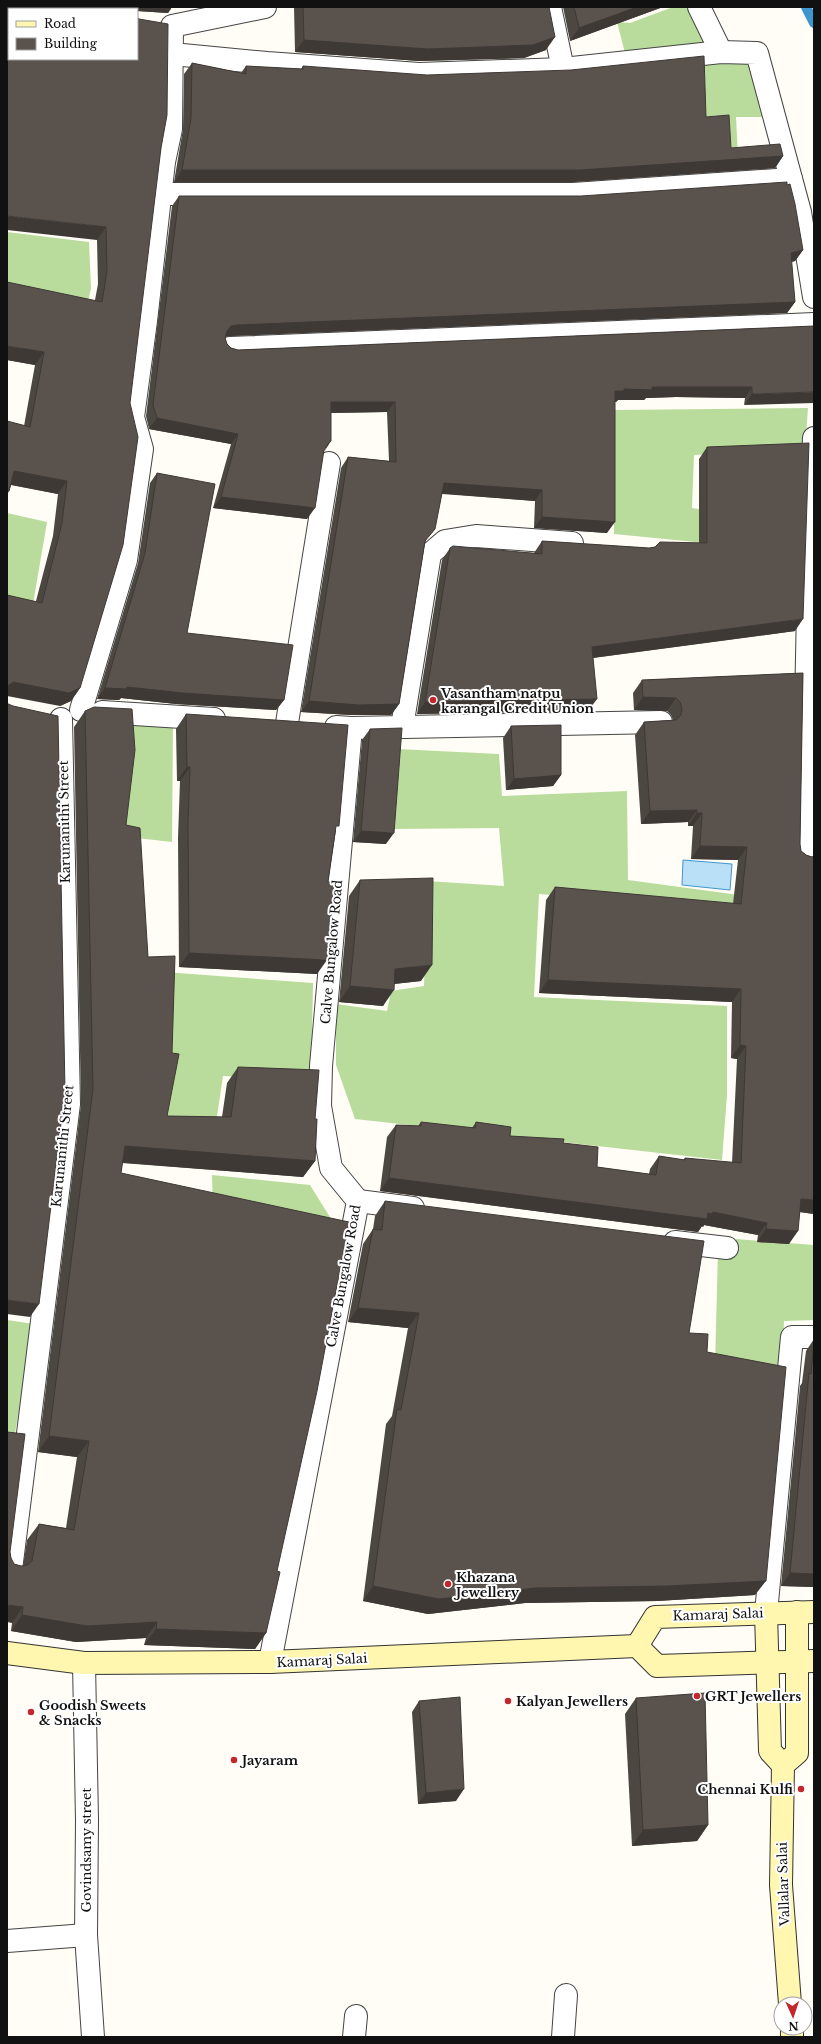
<svg xmlns="http://www.w3.org/2000/svg" width="821" height="2044" viewBox="0 0 821 2044" font-family="'Libre Baskerville',serif">
<style>
.forest{fill:#b9dc9c}
.water{fill:#b9e0f7;stroke:#3f96cf}
.lines{fill:none;stroke-linecap:round;stroke-linejoin:round}
.stream{stroke:#3f96cf;stroke-width:10}
.street-casing{stroke:#444;stroke-width:24}
.secondary-casing{stroke:#333;stroke-width:24}
.street{stroke:#fff;stroke-width:22}
.secondary{stroke:#fff6b0;stroke-width:22}
.wall{fill:#4d4742}
.shaded-wall{fill:#3f3936}
.building{fill:#5a524d;stroke:#3f3936}
.poi-dot{fill:#c4262e;stroke:#fff;stroke-width:1.5}
.labels{text-anchor:middle;stroke-width:4;stroke-linejoin:round;paint-order:stroke}
.poi-label{font-size:13px;font-weight:bold;fill:#111;stroke:#fff;text-anchor:start}
.street-label{font-size:13px;fill:#111;stroke:#fff}
</style>
<rect width="100%" height="100%" fill="#fffdf5"/>
<g class="forest">
<polygon points="673,7 691,7 712,46 625,53 617,22 630,23"/>
<polygon points="753,57 763,117 736,117 739,177 728,180 722,122 684,126 699,59"/>
<polygon points="7,232 89,242 91,288 87,307 7,291"/>
<polygon points="808,408 805,450 694,455 692,508 717,512 716,544 614,534 613,410"/>
<polygon points="7,513 47,522 33,604 7,600"/>
<polygon points="125,721 173,724 172,842 119,836"/>
<polygon points="397,749 499,754 502,796 627,791 628,880 739,895 734,911 539,894 534,997 727,1006 727,1095 722,1160 355,1119 336,1065 336,1004 387,1011 391,991 424,986 427,881 504,886 499,828 391,829"/>
<polygon points="164,972 313,983 311,1080 223,1076 216,1123 170,1137 71,1129 73,1102 166,1114 167,1061"/>
<polygon points="212,1175 310,1185 338,1230 213,1209"/>
<polygon points="736,1239 814,1245 814,1320 784,1321 782,1378 715,1365 718,1251 736,1251"/>
<polygon points="7,1320 34,1324 14,1439 7,1438"/>
</g>
<polygon class="water" points="683,860 732,864 730,890 682,885"/>
<g class="lines">
<polyline class="stream" points="806,7 814,23"/>
<g class="street-casing">
<g id="street">
<polyline points="550,7 563,69"/>
<polyline points="699,7 721,52"/>
<polyline points="7,18 9,9"/>
<polyline points="172,54 267,63 419,74 563,69 721,52 757,53 800,212 814,297"/>
<polyline points="160,194 573,194 791,179"/>
<polyline points="230,348 814,324"/>
<polyline points="814,438 809,558 803,857 814,857"/>
<polyline points="81,710 126,560 142,449 133,417 146,321 164,162 171,129 172,26 265,7"/>
<polyline points="102,712 214,719"/>
<polyline points="287,723 329,463"/>
<polyline points="336,727 351,728 661,722"/>
<polyline points="402,727 430,554 445,541 476,536 572,543"/>
<polyline points="358,1201 413,1208"/>
<polyline points="675,1242 727,1248"/>
<polyline points="11,1570 69,1104 61,719"/>
<polyline points="766,1613 792,1337 814,1337"/>
<polyline points="270,1662 358,1201 331,1168 320,1106 321,1066 351,728"/>
<polyline points="84,1663 87,1820 86,1935 93,2037"/>
<polyline points="7,1941 86,1935"/>
<polyline points="354,2037 356,2016"/>
<polyline points="563,2037 566,1995"/>
</g>
</g>
<g class="secondary-casing">
<g id="secondary">
<polyline points="766,1613 770,1751 783,1765 781,1885 790,2004"/>
<polyline points="637,1646 655,1617 814,1612"/>
<polyline points="7,1653 84,1663 270,1662 637,1646 657,1666 814,1661"/>
<polyline points="783,1765 797,1753 797,1612"/>
<polyline points="792,2028 792,2037"/>
</g>
</g>
<use href="#street" class="street"/>
<use href="#secondary" class="secondary"/>
</g>
<g class="wall">
<polygon points="21,7 172,7 168,13 137,11 137,9 20,9"/>
<polygon points="294,7 549,7 546,50 524,58 419,61 295,52"/>
<polygon points="563,7 663,7 570,41"/>
<polygon points="8,15 161,148 80,688 71,701 60,706 36,601 53,536 58,494 11,485 9,491 7,495 7,421 24,426 35,365 7,360 95,300 98,284 97,240"/>
<polygon points="192,63 241,73 246,66 301,69 303,66 706,117 731,148 783,156 775,168 573,182 174,182 183,129 184,74"/>
<polygon points="179,196 803,250 795,261 791,262 795,302 787,313 229,336 225,337 225,338 227,344 231,348 238,350 814,326 744,405 745,398 676,397 646,398 644,400 618,400 616,402 615,402 607,533 534,528 535,501 442,494 425,543 399,704 391,715 351,715 301,712 341,468 348,457 389,461 387,412 331,413 324,451 307,519 213,508 231,444 149,429 146,416 172,206"/>
<polygon points="707,447 795,631 593,658 588,711 417,714 442,560 450,548 534,553 542,541 649,548 699,543 699,459"/>
<polygon points="157,473 187,633 284,700 276,710 176,704 121,698 119,700 97,699 138,563 150,483"/>
<polygon points="803,673 800,844 801,851 806,855 812,857 814,856 814,1214 800,1212 789,1244 757,1242 758,1235 704,1225 703,1227 702,1226 698,1232 380,1191 387,1137 396,1125 418,1126 421,1122 472,1128 476,1122 510,1136 563,1143 597,1167 649,1174 650,1169 659,1156 683,1160 685,1158 732,1163 737,1059 731,1058 732,1002 539,993 546,900 555,887 733,904 738,860 691,859 693,826 688,826 688,822 641,824 635,735 644,722 673,720 671,715 667,711 634,710 633,693 642,680"/>
<polygon points="85,711 126,825 148,957 167,1116 222,1117 227,1083 238,1067 315,1119 315,1161 303,1177 122,1163 121,1173 277,1571 266,1633 255,1649 144,1645 146,1638 76,1642 11,1631 12,1623 10,1552 11,1558 14,1564 21,1566 23,1566 27,1540 39,1524 66,1528 77,1457 38,1452 81,1105 74,727"/>
<polygon points="186,714 336,830 328,882 317,974 179,967 178,838 180,781 177,781 176,729"/>
<polygon points="511,726 561,775 553,786 506,790 503,738"/>
<polygon points="370,729 386,844 353,842 362,740"/>
<polygon points="360,880 421,981 394,984 383,1006 339,1002 349,896"/>
<polygon points="385,1201 689,1333 707,1352 755,1595 657,1601 525,1603 428,1614 363,1601 386,1424 392,1416 408,1328 348,1322 363,1244 373,1229 375,1216"/>
<polygon points="814,1339 814,1587 781,1586 800,1386 802,1383 806,1351"/>
<polygon points="636,1698 708,1825 697,1841 632,1846 625,1714"/>
<polygon points="419,1701 456,1801 418,1804 412,1712"/>
</g>
<g class="shaded-wall">
<polygon points="135,7 172,7 168,13 137,11 137,9 133,9"/>
<polygon points="637,7 663,7 570,41 579,28"/>
<polygon points="555,37 546,50 524,58 419,61 295,52 304,40"/>
<polygon points="783,156 775,168 573,182 174,182 182,170"/>
<polygon points="7,216 106,227 97,240 7,230"/>
<polygon points="803,250 795,261 783,264 791,253"/>
<polygon points="795,302 787,313 229,336 224,337 227,331 231,326 237,325"/>
<polygon points="7,346 44,352 35,365 7,360"/>
<polygon points="652,387 752,387 745,398 676,397 646,398 644,400 618,400 616,402 608,402 615,391 624,389"/>
<polygon points="814,392 814,403 744,405 752,394"/>
<polygon points="331,402 395,402 387,412 323,413"/>
<polygon points="157,418 238,434 231,444 149,429"/>
<polygon points="331,441 324,452 327,445"/>
<polygon points="14,471 67,481 58,494 7,484"/>
<polygon points="444,483 542,490 535,501 436,493"/>
<polygon points="221,497 315,508 307,519 213,508"/>
<polygon points="542,517 615,522 607,533 534,528"/>
<polygon points="803,619 795,631 584,659 592,647"/>
<polygon points="13,682 80,688 71,701 60,706 7,696 7,686"/>
<polygon points="127,687 284,700 276,710 176,704 121,698 119,700 97,699 105,688"/>
<polygon points="643,697 676,698 667,711 634,710"/>
<polygon points="597,699 588,711 417,714 425,702"/>
<polygon points="309,701 399,704 391,715 351,715 301,712"/>
<polygon points="187,767 190,767 180,781 177,781"/>
<polygon points="561,775 553,786 506,790 514,779"/>
<polygon points="697,810 688,822 641,824 650,811"/>
<polygon points="697,813 702,813 693,826 688,826"/>
<polygon points="361,831 394,833 386,844 353,842"/>
<polygon points="700,846 747,847 738,860 691,859"/>
<polygon points="189,953 327,960 317,974 179,967"/>
<polygon points="432,965 421,981 384,985 395,969"/>
<polygon points="548,980 741,989 732,1002 539,993"/>
<polygon points="350,986 394,990 383,1006 339,1002"/>
<polygon points="740,1045 746,1046 737,1059 731,1058"/>
<polygon points="125,1146 315,1161 303,1177 114,1162"/>
<polygon points="389,1178 708,1213 713,1212 767,1223 758,1235 704,1225 703,1227 702,1226 698,1232 380,1191"/>
<polygon points="801,1199 814,1200 814,1214 792,1211"/>
<polygon points="766,1229 798,1231 789,1244 757,1242"/>
<polygon points="7,1300 39,1304 30,1317 7,1314"/>
<polygon points="358,1308 419,1313 408,1328 348,1322"/>
<polygon points="49,1436 89,1441 77,1457 38,1452"/>
<polygon points="790,1573 814,1574 814,1587 781,1586"/>
<polygon points="766,1581 755,1595 657,1601 525,1603 428,1614 363,1601 373,1586 535,1588"/>
<polygon points="7,1605 23,1607 12,1623 7,1622"/>
<polygon points="22,1615 157,1622 146,1638 76,1642 11,1631"/>
<polygon points="156,1629 266,1633 255,1649 144,1645"/>
<polygon points="464,1789 456,1801 418,1804 426,1793"/>
<polygon points="708,1825 697,1841 632,1846 643,1830"/>
</g>
<g class="building">
<polygon points="28,7 123,7 134,8 134,9 28,9"/>
<polygon points="303,7 549,7 555,37 533,45 428,49 304,40"/>
<polygon points="574,7 637,7 579,28"/>
<polygon points="7,13 9,15 9,59 137,59 137,17 139,19 168,24 167,115 161,148 130,403 138,437 123,545 80,688 69,693 13,682 7,686 7,595 42,603 62,523 67,481 14,471 9,491 7,491 7,421 30,427 44,352 7,346 7,282 102,302 107,271 106,227 7,216"/>
<polygon points="704,56 706,117 729,115 731,148 780,144 783,156 580,170 182,170 191,118 192,63 246,74 246,66 303,69 303,66 427,75 571,70"/>
<polygon points="787,182 787,185 790,184 795,204 803,250 791,253 795,302 237,325 231,326 227,331 225,338 227,344 231,348 238,350 814,326 814,392 752,394 752,387 652,387 652,390 624,389 624,391 615,391 615,522 542,517 542,490 444,483 435,529 425,541 399,704 359,705 309,701 348,457 396,462 395,402 331,402 331,441 327,445 324,450 315,508 221,497 238,434 157,418 153,405 179,196 581,196"/>
<polygon points="809,443 803,619 592,647 597,699 425,702 450,548 453,546 542,554 542,541 649,548 655,547 660,542 707,543 707,447"/>
<polygon points="157,473 215,484 187,633 293,645 284,700 183,693 127,687 127,689 105,688 145,553"/>
<polygon points="803,673 800,844 801,851 806,855 812,857 814,856 814,1200 801,1199 798,1231 766,1229 767,1223 713,1212 712,1214 708,1213 707,1219 389,1178 396,1125 421,1126 421,1122 475,1128 476,1122 511,1127 510,1136 564,1139 563,1143 598,1147 597,1167 656,1175 659,1156 685,1160 685,1158 741,1163 746,1046 740,1045 741,989 548,980 555,887 741,904 747,847 700,846 702,813 697,813 697,810 650,811 644,722 676,720 681,715 682,709 680,702 676,698 643,697 642,680"/>
<polygon points="7,702 8,704 13,706 58,716 65,1091 39,1304 7,1300"/>
<polygon points="94,707 132,709 135,750 126,825 140,828 148,957 175,956 172,1053 179,1054 167,1116 231,1117 238,1067 319,1070 315,1119 317,1119 315,1161 125,1146 121,1173 349,1222 317,1391 277,1571 280,1572 266,1633 156,1629 157,1622 87,1626 22,1615 23,1607 7,1605 7,1432 25,1434 10,1552 11,1558 14,1564 21,1566 27,1565 32,1561 39,1524 74,1530 89,1441 49,1436 93,1089 85,711"/>
<polygon points="186,714 348,725 339,826 336,826 328,882 334,882 327,960 189,953 188,823 190,767 187,767"/>
<polygon points="561,725 561,775 514,779 511,726"/>
<polygon points="402,728 394,833 361,831 370,729"/>
<polygon points="433,878 432,965 395,969 394,990 350,986 360,880"/>
<polygon points="385,1201 704,1241 689,1333 708,1334 707,1352 786,1367 766,1581 667,1586 535,1588 439,1599 373,1586 397,1409 401,1410 419,1313 358,1308 373,1229 382,1230"/>
<polygon points="814,1344 814,1574 790,1573 809,1373 811,1374"/>
<polygon points="705,1693 708,1825 643,1830 636,1698"/>
<polygon points="460,1697 464,1789 426,1793 419,1701"/>
</g>
<g class="poi-dot">
<circle cx="433" cy="700" r="4"/>
<circle cx="448" cy="1584" r="4"/>
<circle cx="697" cy="1696" r="4"/>
<circle cx="508" cy="1701" r="4"/>
<circle cx="31" cy="1712" r="4"/>
<circle cx="234" cy="1760" r="4"/>
<circle cx="801" cy="1789" r="4"/>
</g>
<g class="labels">
<g class="poi-label">
<text x="441" y="698">Vasantham natpu<tspan x="441" dy="15">karangal Credit Union</tspan></text>
<text x="456" y="1582">Khazana<tspan x="456" dy="15">Jewellery</tspan></text>
<text x="705" y="1701">GRT Jewellers</text>
<text x="516" y="1706">Kalyan Jewellers</text>
<text x="39" y="1710">Goodish Sweets<tspan x="39" dy="15">&amp; Snacks</tspan></text>
<text x="242" y="1765">Jayaram</text>
<text x="793" y="1794" text-anchor="end">Chennai Kulfi</text>
</g>
<g class="street-label">
<text transform="translate(64 822) rotate(-91)" y="5">Karunanithi Street</text>
<text transform="translate(331 952) rotate(-85)" y="5">Calve Bungalow Road</text>
<text transform="translate(62 1146) rotate(-84)" y="5">Karunanithi Street</text>
<text transform="translate(343 1276) rotate(-80)" y="5">Calve Bungalow Road</text>
<text transform="translate(718 1614) rotate(-2)" y="5">Kamaraj Salai</text>
<text transform="translate(322 1660) rotate(-3)" y="5">Kamaraj Salai</text>
<text transform="translate(86 1850) rotate(-90)" y="5">Govindsamy street</text>
<text transform="translate(783 1884) rotate(-92)" y="5">Vallalar Salai</text>
</g>
</g>
<rect width="821" height="2044" fill="none" stroke="#111111" stroke-width="16"/>
<rect x="8" y="8" width="130" height="52" fill="#ffffff" stroke="#a0a0a0"/>
<rect x="16" y="21" width="20" height="6" fill="#fff6b0" stroke="#a0a0a0"/>
<text x="44" y="28" font-size="12" fill="#111111">Road</text>
<rect x="16" y="38" width="20" height="12" fill="#5a524d" stroke="#a0a0a0"/>
<text x="44" y="48" font-size="12" fill="#111111">Building</text>
<g transform="translate(793 2016) rotate(177)"><circle r="19" fill="#ffffff" stroke="#a0a0a0"/>
<path d="M0-3L7 15L0 10L-7 15Z" fill="#c4262e"/>
<text y="-6" font-size="11" font-weight="bold" text-anchor="middle" fill="#111111">N</text>
</g>
</svg>
